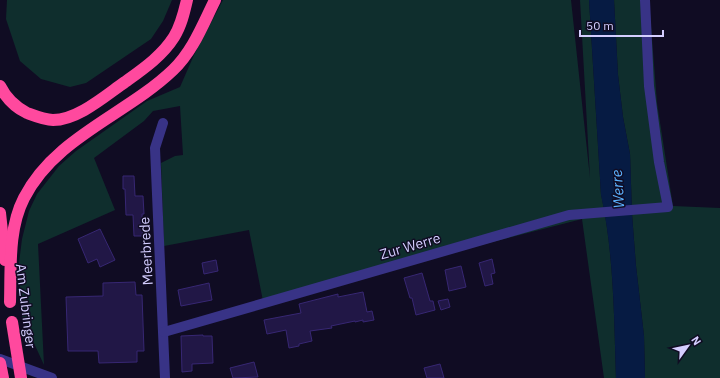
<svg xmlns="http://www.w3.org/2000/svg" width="720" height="378" viewBox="0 0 720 378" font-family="'IBM Plex Sans',sans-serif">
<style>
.green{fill:#0f2e2d}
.water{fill:#061b43}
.building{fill:#211746;stroke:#372773}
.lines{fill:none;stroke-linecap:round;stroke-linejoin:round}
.minor{stroke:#383386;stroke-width:10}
.highway{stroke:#ff499e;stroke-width:12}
.highway-bridge{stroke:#ff499e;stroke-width:12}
.labels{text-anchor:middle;stroke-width:3;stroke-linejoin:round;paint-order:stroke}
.street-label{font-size:14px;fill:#d4ceff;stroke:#100c23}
.water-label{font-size:15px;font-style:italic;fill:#5cb2ff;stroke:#100c23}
</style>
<rect width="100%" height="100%" fill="#100c23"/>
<g class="green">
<polygon points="7,0 172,0 163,21 151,39 86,83 70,87 41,79 20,61 6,19"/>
<path d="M223,0H571L590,178L580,0H589L601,194C614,254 614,317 616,378H604L582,219L263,301L249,230L164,246L161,163L175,156L183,155L180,106L153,111L144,121L94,158L115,210L38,244L44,365L22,317L20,291L19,263L22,239L29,211L37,194L59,166L76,151L147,101L180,87L194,55Z"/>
<polygon points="614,0 649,0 657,103 673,206 720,208 720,378 645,378 644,336 636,266 632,214 630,154 623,117 618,75"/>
</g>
<path class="water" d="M589,0H614L618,75L623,117L630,154L632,214L636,266L644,336L645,378H616C614,317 614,254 601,195Z"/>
<g class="building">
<polygon points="123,176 134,176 135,196 143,196 144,214 142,214 143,236 134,236 133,215 126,215 125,189 123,189"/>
<polygon points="100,229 115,260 100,267 97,259 88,263 78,239"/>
<polygon points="492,259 495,273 491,274 493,284 485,286 479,263"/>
<polygon points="216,260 218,271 204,274 202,263"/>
<polygon points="461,266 466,287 449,291 445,270"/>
<polygon points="422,273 430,301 433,301 435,310 416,315 412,298 410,298 404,278"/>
<polygon points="135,282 136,295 142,295 144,351 137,351 137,362 99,363 98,351 68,351 66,297 103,296 103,283"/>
<polygon points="209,283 212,300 181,306 178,290"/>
<polygon points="363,292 367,312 372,311 374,320 363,322 363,320 355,322 355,321 331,326 332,328 310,331 312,341 299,344 299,346 289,348 286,330 267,334 264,320 301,313 299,304 338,294 338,297"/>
<polygon points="448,299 450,307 441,310 438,301"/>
<polygon points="203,335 203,336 212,336 213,363 192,364 192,371 182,372 181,336"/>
<polygon points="254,362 258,377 233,378 230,368"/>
<polygon points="440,364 444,378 427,378 424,368"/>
</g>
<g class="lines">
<g class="minor">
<polyline points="163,123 155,148 165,378"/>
<polyline points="164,332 569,215 668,207 659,162 649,86 645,0"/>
<polyline points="0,359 52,378"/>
</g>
<g class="highway">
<path d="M0,86C6,98 15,107 27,113C35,116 45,120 53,120C78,120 106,95 125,82C143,69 162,56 174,37C181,26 184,13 187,0"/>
<polyline points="0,213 5,260"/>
<path d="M10,302C11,268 8,229 24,198C55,137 126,115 173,70C193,51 203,24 215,0"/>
<polyline points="0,363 3,378"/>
</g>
<polyline class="highway-bridge" points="12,322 21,378"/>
</g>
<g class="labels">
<g class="street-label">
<text transform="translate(410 246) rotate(-16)" y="5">Zur Werre</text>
<text transform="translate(146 251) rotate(-93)" y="5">Meerbrede</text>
<text transform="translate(26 306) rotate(83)" y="5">Am Zubringer</text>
</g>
<g class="water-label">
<text transform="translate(618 189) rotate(-94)" y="5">Werre</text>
</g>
</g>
<g transform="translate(688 346) rotate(57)" stroke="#100c23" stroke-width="3" paint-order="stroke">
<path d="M0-3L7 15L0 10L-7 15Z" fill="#d4ceff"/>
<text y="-6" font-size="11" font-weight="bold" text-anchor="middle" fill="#d4ceff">N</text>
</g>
<path d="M580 30v6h83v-6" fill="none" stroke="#d4ceff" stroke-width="2"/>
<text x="586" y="30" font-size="12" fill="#d4ceff" stroke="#100c23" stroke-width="3" paint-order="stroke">50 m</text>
</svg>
